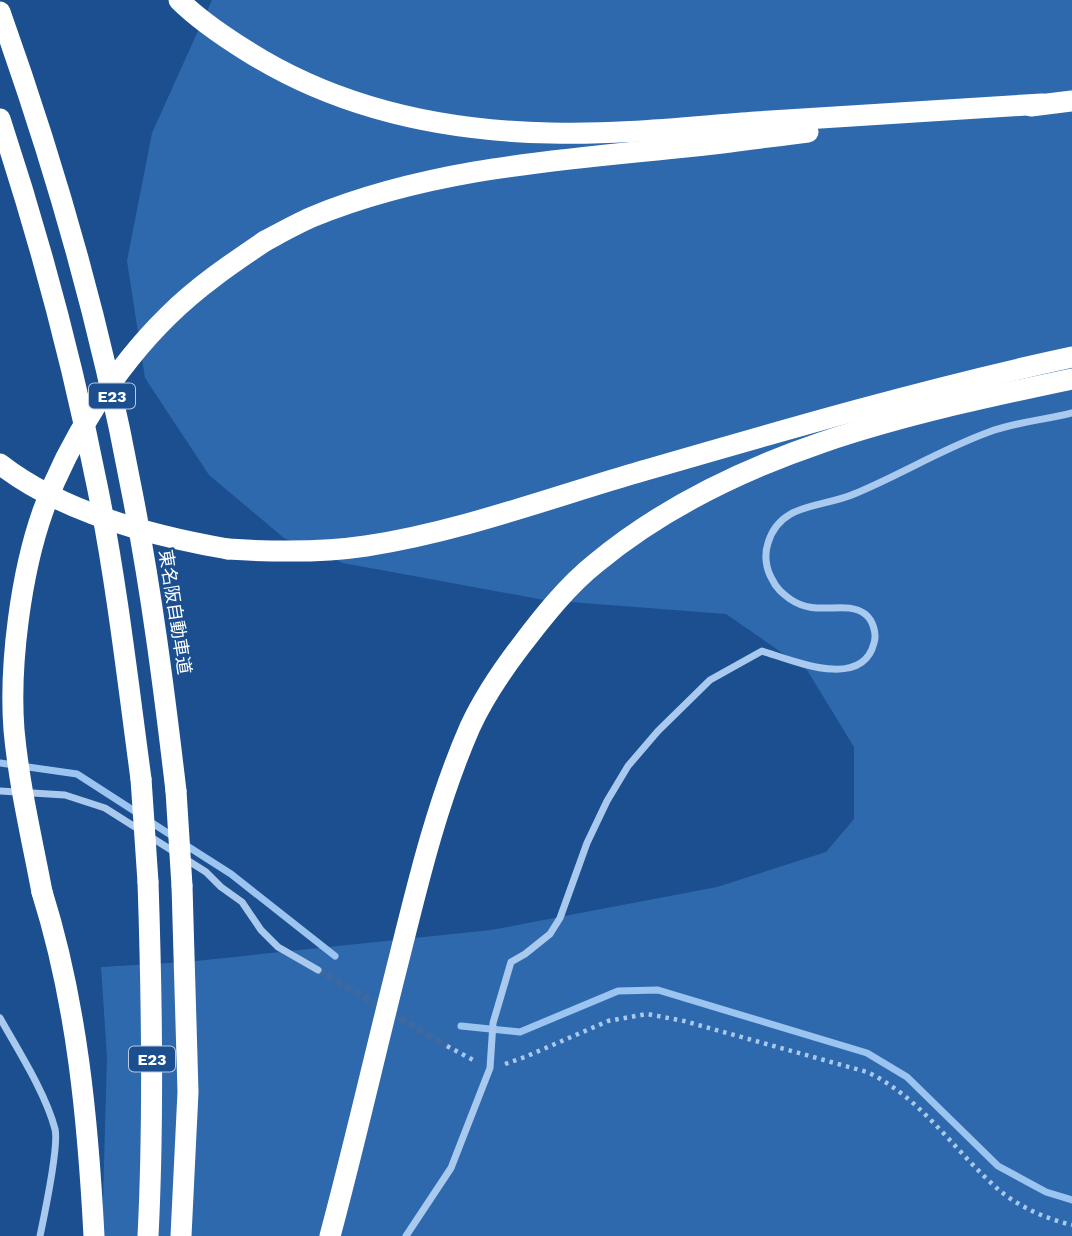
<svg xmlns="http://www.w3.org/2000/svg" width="1072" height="1236" viewBox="0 0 1072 1236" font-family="'Work Sans','Noto Sans JP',sans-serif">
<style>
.green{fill:#2e69ad}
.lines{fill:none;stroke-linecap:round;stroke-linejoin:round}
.stream{stroke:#9cc4f0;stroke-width:7}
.minor-tunnel{stroke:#3d69a0;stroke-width:7;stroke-dasharray:7 3.5;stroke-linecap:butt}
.path{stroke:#a9c9ee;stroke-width:4.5;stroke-dasharray:3.5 5;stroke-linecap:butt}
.minor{stroke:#a9c9ee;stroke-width:7}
.motorway{stroke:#fff;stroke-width:21}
.motorway-bridge{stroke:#fff;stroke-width:21}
.labels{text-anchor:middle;stroke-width:5;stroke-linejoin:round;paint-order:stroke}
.shield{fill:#1b4f8f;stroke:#bbcadd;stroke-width:2}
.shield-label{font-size:16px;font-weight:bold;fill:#fff}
.street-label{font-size:18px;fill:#fff;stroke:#1b4f8f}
</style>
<rect width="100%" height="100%" fill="#1b4f8f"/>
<polygon class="green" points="212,0 1072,0 1072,1236 102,1236 107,1057 101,967 186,962 491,930 717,887 826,852 854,819 854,747 807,670 726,614 544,600 343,563 284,538 209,475 145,378 127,261 152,133"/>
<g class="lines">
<g class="stream">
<polyline points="0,763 77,774 139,814"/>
<polyline points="149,821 174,837"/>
<polyline points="184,844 231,874 335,956"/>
<polyline points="461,1026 520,1032 618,991 658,990 867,1053 907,1077 998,1166 1046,1192 1072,1200"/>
</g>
<polyline class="minor-tunnel" points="318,970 447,1046"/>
<g class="path">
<polyline points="447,1046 477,1062"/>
<path d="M505,1064L525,1057L608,1021L647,1014L684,1021L867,1072C921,1097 955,1152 999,1190C1019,1207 1047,1219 1072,1225"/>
</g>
<g class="minor">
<polyline points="0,791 65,795 105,808 206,872 221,887 242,902 261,930 278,947 318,970"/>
<path d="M0,1018C19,1052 45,1092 55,1129C59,1145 44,1217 40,1236"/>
<path d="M406,1236L451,1168L490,1068L493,1023L511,962L525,954L550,934L560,918L587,843L607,801L628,766L658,731L710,680L762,651C792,660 862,691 874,643C877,634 873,620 865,614C845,599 817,618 790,599C782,593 776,588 772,579C766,569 764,555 768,543C780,502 822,508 854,494C900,475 942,449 989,432C1015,422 1045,420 1072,413"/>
</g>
<g class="motorway">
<path d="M179,0C199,20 223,36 247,51C337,108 444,131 550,133C619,135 688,127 756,122C852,116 947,110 1042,104"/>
<path d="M0,12C55,166 101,326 131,487C151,587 164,689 176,791"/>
<polyline points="1031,106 1072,101"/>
<path d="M0,119C40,240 73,364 98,490C117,585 128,683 141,779"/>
<path d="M265,241C280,233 296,224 312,217C431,168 560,160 686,147C727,143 767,137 808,132"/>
<path d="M228,549C274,552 320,553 366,546C457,532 544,500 632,474C777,432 924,389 1072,357"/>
<path d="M148,882C152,1000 154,1118 148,1236"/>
<path d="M42,892C77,1003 88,1121 94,1236"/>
<polyline points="181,1236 188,1092 182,886"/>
<path d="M330,1236C355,1143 376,1049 400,955C419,878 438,800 470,727C483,699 501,672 520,647C542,618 567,586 596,563C730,452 906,414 1072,379"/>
</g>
<g class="motorway-bridge">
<path d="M0,464C63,513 152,536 228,549"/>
<polyline points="141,779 148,882"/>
<polyline points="176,791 182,886"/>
<path d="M42,892C32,839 19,785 14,730C9,665 21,573 43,511C68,441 116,367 168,316C197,287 231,264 265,241"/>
</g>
</g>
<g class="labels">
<g class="shield">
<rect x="89" y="383.5" width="46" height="25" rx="5"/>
<rect x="129" y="1046.5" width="46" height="25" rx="5"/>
</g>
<g class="shield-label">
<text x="112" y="402">E23</text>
<text x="152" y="1065">E23</text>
</g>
<g class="street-label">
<text transform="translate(175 612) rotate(81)" y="6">東名阪自動車道</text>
</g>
</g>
</svg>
